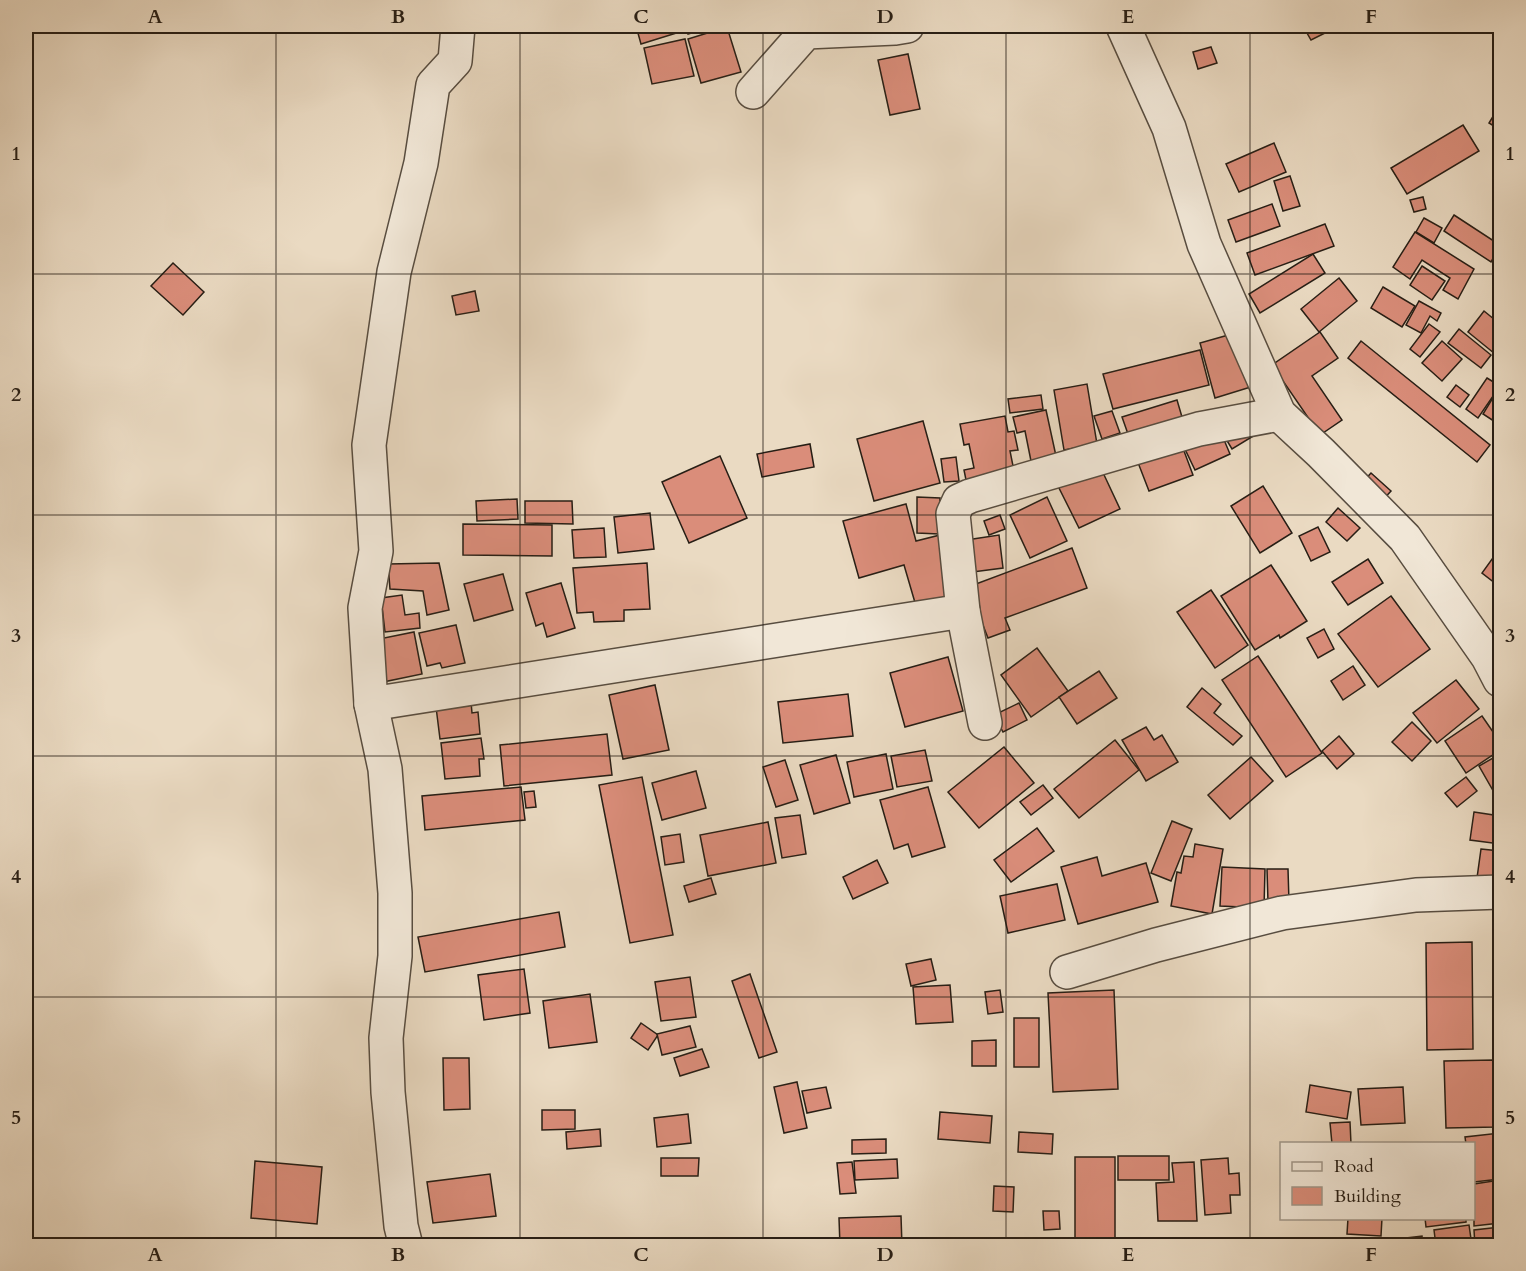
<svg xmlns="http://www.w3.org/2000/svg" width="1526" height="1271" viewBox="0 0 1526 1271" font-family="Cardo,serif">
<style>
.building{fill:#da8d7a;stroke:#271e15;stroke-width:1.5}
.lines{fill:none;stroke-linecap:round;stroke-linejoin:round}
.minor-casing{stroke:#584d40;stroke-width:36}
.minor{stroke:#f1e7d7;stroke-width:33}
.grid{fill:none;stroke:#271e15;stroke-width:1.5;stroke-opacity:0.55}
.neatline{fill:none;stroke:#271e15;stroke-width:2}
.grid-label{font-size:20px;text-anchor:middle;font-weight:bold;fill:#271e15}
</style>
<rect width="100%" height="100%" fill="#eadac2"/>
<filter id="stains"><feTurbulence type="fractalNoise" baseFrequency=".00333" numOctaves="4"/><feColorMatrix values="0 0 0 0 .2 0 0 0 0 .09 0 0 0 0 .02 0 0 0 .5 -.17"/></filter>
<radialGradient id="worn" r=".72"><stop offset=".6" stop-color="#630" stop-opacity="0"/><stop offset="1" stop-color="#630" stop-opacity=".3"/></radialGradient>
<g class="building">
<polygon points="636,26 682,26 683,31 641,44"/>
<polygon points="685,26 704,26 705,29 688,34"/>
<polygon points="1303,26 1339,26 1311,40"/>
<polygon points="727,27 741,72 701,83 688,39"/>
<polygon points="685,39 694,76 652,84 644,48"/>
<polygon points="1211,47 1217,63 1198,69 1193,52"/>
<polygon points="908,54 920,109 890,115 878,60"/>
<polygon points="1500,105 1500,130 1489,123"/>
<polygon points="1463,125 1479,151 1407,194 1391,168"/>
<polygon points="1274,143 1286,172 1239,192 1226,164"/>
<polygon points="1499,157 1500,158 1500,173 1493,169"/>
<polygon points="1290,176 1300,206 1283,211 1274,181"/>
<polygon points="1423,197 1426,209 1414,212 1410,200"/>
<polygon points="1272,204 1280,226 1236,242 1228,220"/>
<polygon points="1454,215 1500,245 1491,262 1444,231"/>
<polygon points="1424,218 1442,228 1434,243 1416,232"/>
<polygon points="1325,224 1334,246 1255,275 1247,253"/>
<polygon points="1415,232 1474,269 1458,299 1443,290 1450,278 1422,260 1410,279 1393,267"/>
<polygon points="1313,254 1325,273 1260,313 1249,294"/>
<polygon points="173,263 204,292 183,315 151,286"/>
<polygon points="1422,266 1445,281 1432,300 1410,285"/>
<polygon points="1339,278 1357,301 1319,332 1301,309"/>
<polygon points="1383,287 1415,306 1402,327 1371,308"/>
<polygon points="475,291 479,311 456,315 452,296"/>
<polygon points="1419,301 1441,313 1437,321 1430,316 1421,333 1406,325"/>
<polygon points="1484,311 1500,324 1500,358 1468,332"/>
<polygon points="1429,324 1440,332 1420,357 1410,349"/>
<polygon points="1459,329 1491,355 1481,368 1448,343"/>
<polygon points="1239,332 1254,386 1215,398 1200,343"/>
<polygon points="1320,332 1338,358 1312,376 1342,420 1320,435 1272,365"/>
<polygon points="1361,341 1490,445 1477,462 1348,358"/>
<polygon points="1442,341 1462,359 1442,381 1422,363"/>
<polygon points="1200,350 1209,385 1113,409 1103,374"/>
<polygon points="1487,378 1500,386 1478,418 1466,409"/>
<polygon points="1087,384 1097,444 1064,450 1054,390"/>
<polygon points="1456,385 1469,395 1460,407 1447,397"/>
<polygon points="1500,386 1500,425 1483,414"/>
<polygon points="1041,395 1043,409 1010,413 1008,399"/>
<polygon points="1177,400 1182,417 1128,434 1122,417"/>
<polygon points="1046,410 1056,456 1031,461 1025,431 1017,433 1013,417"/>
<polygon points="1112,411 1120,433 1102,439 1094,416"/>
<polygon points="1005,416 1008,432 1014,431 1018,450 1010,451 1015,476 967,485 964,470 974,468 969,444 964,445 960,424"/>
<polygon points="1246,420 1255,435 1232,449 1223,434"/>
<polygon points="923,421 940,483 874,501 857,439"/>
<polygon points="1219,428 1230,454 1195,470 1183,445"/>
<polygon points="1181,443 1193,475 1149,491 1137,460"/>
<polygon points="810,444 814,467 762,477 757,454"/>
<polygon points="720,456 747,518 689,543 662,482"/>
<polygon points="956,457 959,481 944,482 941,459"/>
<polygon points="1098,462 1120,509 1079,528 1056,482"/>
<polygon points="1371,473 1391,491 1380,503 1360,485"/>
<polygon points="1263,486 1292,533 1260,553 1231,506"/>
<polygon points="917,497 940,498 939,534 917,533"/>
<polygon points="1047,497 1067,541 1030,558 1010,515"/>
<polygon points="517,499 518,519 477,521 476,501"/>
<polygon points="525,501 572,501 573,524 525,523"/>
<polygon points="906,504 916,541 940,535 957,595 916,606 904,565 859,578 843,521"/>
<polygon points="1338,508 1360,528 1347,541 1326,522"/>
<polygon points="650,513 654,549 618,553 614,517"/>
<polygon points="1000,515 1005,529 989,535 984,521"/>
<polygon points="463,524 552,525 552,556 463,555"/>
<polygon points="1318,527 1330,552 1311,561 1299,536"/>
<polygon points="604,528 606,557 574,558 572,530"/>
<polygon points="999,535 1003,568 965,573 960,541"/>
<polygon points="1072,548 1087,588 1005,618 1010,630 988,638 968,587"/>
<polygon points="1500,548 1500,587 1482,573"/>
<polygon points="1368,559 1383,583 1348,605 1332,582"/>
<polygon points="439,563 449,610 427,615 423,591 390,589 388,564"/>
<polygon points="647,563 650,609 624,610 624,621 594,622 593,612 577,613 573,568"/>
<polygon points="1271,565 1307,621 1280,638 1279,635 1255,650 1221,596"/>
<polygon points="503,574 513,610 474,621 464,584"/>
<polygon points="561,583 575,628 547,637 543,623 536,626 526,593"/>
<polygon points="1211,590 1248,645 1215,668 1177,612"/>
<polygon points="402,595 405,615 419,613 420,628 385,632 381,598"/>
<polygon points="1391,596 1430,649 1378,687 1338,634"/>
<polygon points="456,625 465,663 442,668 440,663 427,666 419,633"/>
<polygon points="1324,629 1334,649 1318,658 1307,638"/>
<polygon points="414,632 422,674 383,682 374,640"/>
<polygon points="1037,648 1068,691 1031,717 1001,675"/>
<polygon points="1258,656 1322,753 1286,777 1222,680"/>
<polygon points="948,657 963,711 905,727 890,673"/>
<polygon points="1353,666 1365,685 1343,700 1331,681"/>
<polygon points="1099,671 1117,698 1077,724 1059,697"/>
<polygon points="1456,680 1479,709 1437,743 1413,713"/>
<polygon points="655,685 669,750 623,759 609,695"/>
<polygon points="1202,688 1221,704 1214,713 1242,736 1233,745 1187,707"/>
<polygon points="848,694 853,736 783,743 778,702"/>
<polygon points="471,702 472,713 478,712 480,734 440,739 436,707"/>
<polygon points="1019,703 1027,720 1003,732 994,715"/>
<polygon points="1482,716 1500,742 1500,750 1466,773 1445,741"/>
<polygon points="1412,722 1431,741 1412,761 1392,742"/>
<polygon points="1146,727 1154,740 1162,735 1178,762 1146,781 1122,740"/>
<polygon points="607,734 612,775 504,786 500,745"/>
<polygon points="1339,736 1354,754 1337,769 1322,751"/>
<polygon points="481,738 484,759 479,759 480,776 445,779 441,743"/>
<polygon points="1115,740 1139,770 1079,818 1054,789"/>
<polygon points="1004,747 1034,783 979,828 948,792"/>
<polygon points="925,750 932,781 897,787 891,756"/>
<polygon points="886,754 893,789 854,797 847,762"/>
<polygon points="1500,754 1500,800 1499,801 1479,766"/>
<polygon points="836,755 850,803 814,814 800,765"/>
<polygon points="1251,757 1273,781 1230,819 1208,795"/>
<polygon points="785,760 798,800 776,807 763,767"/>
<polygon points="696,771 706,808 662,820 652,783"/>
<polygon points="642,777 673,935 630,943 599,785"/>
<polygon points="1466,777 1477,791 1457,807 1445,793"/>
<polygon points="1043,785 1053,798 1031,815 1020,802"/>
<polygon points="521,787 525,820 425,830 422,796"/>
<polygon points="928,787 945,847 912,857 908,844 894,849 880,800"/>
<polygon points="534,791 536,807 526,808 524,792"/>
<polygon points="1474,812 1500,816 1500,844 1470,840"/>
<polygon points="800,815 806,854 782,858 775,818"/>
<polygon points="1172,821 1192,829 1171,881 1151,873"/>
<polygon points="768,822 776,863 708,876 700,835"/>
<polygon points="1037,828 1054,851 1011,882 994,860"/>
<polygon points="680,834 684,862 665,865 661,837"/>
<polygon points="1195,844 1223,849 1212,914 1171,906 1177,872 1181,873 1184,856 1193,857"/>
<polygon points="1481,849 1500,851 1500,882 1477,878"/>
<polygon points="1097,857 1102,876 1146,863 1158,902 1078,924 1061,867"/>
<polygon points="877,860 888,883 853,899 843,877"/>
<polygon points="1222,867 1265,869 1264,908 1220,906"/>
<polygon points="1267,869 1288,869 1289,902 1268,902"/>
<polygon points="711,878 716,894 689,902 684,886"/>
<polygon points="1057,884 1065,920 1008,933 1000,896"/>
<polygon points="559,912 565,947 425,972 418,937"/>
<polygon points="1472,942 1473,1049 1427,1050 1426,943"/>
<polygon points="931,959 936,980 911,986 906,964"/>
<polygon points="524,969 530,1013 484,1020 478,975"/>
<polygon points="750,974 777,1052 759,1058 732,981"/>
<polygon points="690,977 696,1017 661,1021 655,982"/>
<polygon points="950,985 953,1022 916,1024 913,987"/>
<polygon points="1000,990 1003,1012 988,1014 985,992"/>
<polygon points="1114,990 1118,1089 1053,1092 1048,993"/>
<polygon points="590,994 597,1042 549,1048 543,1001"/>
<rect x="1014" y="1018" width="25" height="49"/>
<polygon points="641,1023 658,1035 648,1050 631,1038"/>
<polygon points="690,1026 696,1047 662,1055 657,1034"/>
<polygon points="996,1040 996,1066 972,1066 972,1041"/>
<polygon points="702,1049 709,1067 680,1076 674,1058"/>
<polygon points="443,1058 469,1058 470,1109 444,1110"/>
<polygon points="1494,1060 1496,1127 1446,1128 1444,1061"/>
<polygon points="797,1082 807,1128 784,1133 774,1087"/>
<polygon points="1310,1085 1351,1092 1347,1119 1306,1112"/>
<polygon points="826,1087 831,1108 807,1113 802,1091"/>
<polygon points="1403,1087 1405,1123 1361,1125 1358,1089"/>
<polygon points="542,1110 575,1110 575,1129 542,1130"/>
<polygon points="940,1112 992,1116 990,1143 938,1139"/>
<polygon points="688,1114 691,1143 657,1147 654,1118"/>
<polygon points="1350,1122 1351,1144 1332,1144 1330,1123"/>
<polygon points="600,1129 601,1146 567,1149 566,1132"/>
<polygon points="1019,1132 1053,1134 1052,1154 1018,1152"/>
<polygon points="1500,1133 1500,1179 1474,1182 1474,1144 1466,1144 1465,1137"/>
<polygon points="886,1139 886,1153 852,1154 852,1140"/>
<rect x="1118" y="1156" width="51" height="24"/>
<rect x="1075" y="1157" width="40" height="89"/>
<polygon points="661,1158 699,1158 698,1176 661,1176"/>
<polygon points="1228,1158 1229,1174 1239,1173 1240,1195 1230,1195 1231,1213 1205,1215 1201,1160"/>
<polygon points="897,1159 898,1178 855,1180 854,1161"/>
<polygon points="255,1161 322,1167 317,1224 251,1218"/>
<polygon points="852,1162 856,1193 840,1194 837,1163"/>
<polygon points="1194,1162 1197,1221 1158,1221 1156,1183 1174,1182 1172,1163"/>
<polygon points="490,1174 496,1216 433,1223 427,1182"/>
<polygon points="1500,1180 1500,1223 1474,1226 1474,1184"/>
<polygon points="994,1186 1014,1187 1013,1212 993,1211"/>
<polygon points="1043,1211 1059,1211 1060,1229 1044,1230"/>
<polygon points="901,1216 902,1246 840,1246 839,1218"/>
<polygon points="1348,1218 1382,1218 1381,1236 1347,1234"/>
<polygon points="1425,1218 1466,1218 1466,1222 1426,1227"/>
<polygon points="1469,1225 1472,1246 1436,1246 1434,1230"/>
<polygon points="1500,1227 1500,1246 1475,1246 1474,1230"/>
<polygon points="1422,1236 1423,1246 1399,1246 1398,1239"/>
</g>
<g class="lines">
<g class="minor-casing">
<g id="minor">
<polyline points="1123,26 1169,128 1204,244 1279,414 1321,453 1405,538 1488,657 1500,680"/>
<polyline points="753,92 806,32 895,28 907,26"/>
<polyline points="371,704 963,611"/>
<polyline points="985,723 963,611 953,514 959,501 970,496 1199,429 1279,414"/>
<polyline points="1067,972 1156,945 1282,913 1416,895 1500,892"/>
<polyline points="406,1246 401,1226 388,1092 386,1038 395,956 395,893 385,769 371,704 365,608 376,551 369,445 394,272 421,163 433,85 455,61 458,26"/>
</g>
</g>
<use href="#minor" class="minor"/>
</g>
<path class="grid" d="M276,26V1246M520,26V1246M763,26V1246M1006,26V1246M1250,26V1246M26,274H1500M26,515H1500M26,756H1500M26,997H1500"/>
<rect width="1526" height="1271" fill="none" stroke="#eadac2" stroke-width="66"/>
<rect x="1280" y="1142" width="195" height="78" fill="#f1e7d7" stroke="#a09789" stroke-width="1.5"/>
<rect x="1292" y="1162" width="30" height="9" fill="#f1e7d7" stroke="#a09789" stroke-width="1.5"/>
<text x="1334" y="1172" font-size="18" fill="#271e15">Road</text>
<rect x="1292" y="1187" width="30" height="18" fill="#da8d7a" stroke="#a09789" stroke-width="1.5"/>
<text x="1334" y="1202" font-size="18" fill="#271e15">Building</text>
<rect x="33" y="33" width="1460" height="1205" class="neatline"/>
<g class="grid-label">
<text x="155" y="23">A</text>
<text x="398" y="23">B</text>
<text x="641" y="23">C</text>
<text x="885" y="23">D</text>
<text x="1128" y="23">E</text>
<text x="1371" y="23">F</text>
<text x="16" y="160">1</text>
<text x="1510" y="160">1</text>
<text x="16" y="401">2</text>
<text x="1510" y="401">2</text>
<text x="16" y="642">3</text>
<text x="1510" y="642">3</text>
<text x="16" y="883">4</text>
<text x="1510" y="883">4</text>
<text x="16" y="1124">5</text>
<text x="1510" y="1124">5</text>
<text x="155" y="1261">A</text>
<text x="398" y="1261">B</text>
<text x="641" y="1261">C</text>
<text x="885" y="1261">D</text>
<text x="1128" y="1261">E</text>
<text x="1371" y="1261">F</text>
</g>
<rect width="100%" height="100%" filter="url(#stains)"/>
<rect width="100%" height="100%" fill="url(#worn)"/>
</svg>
